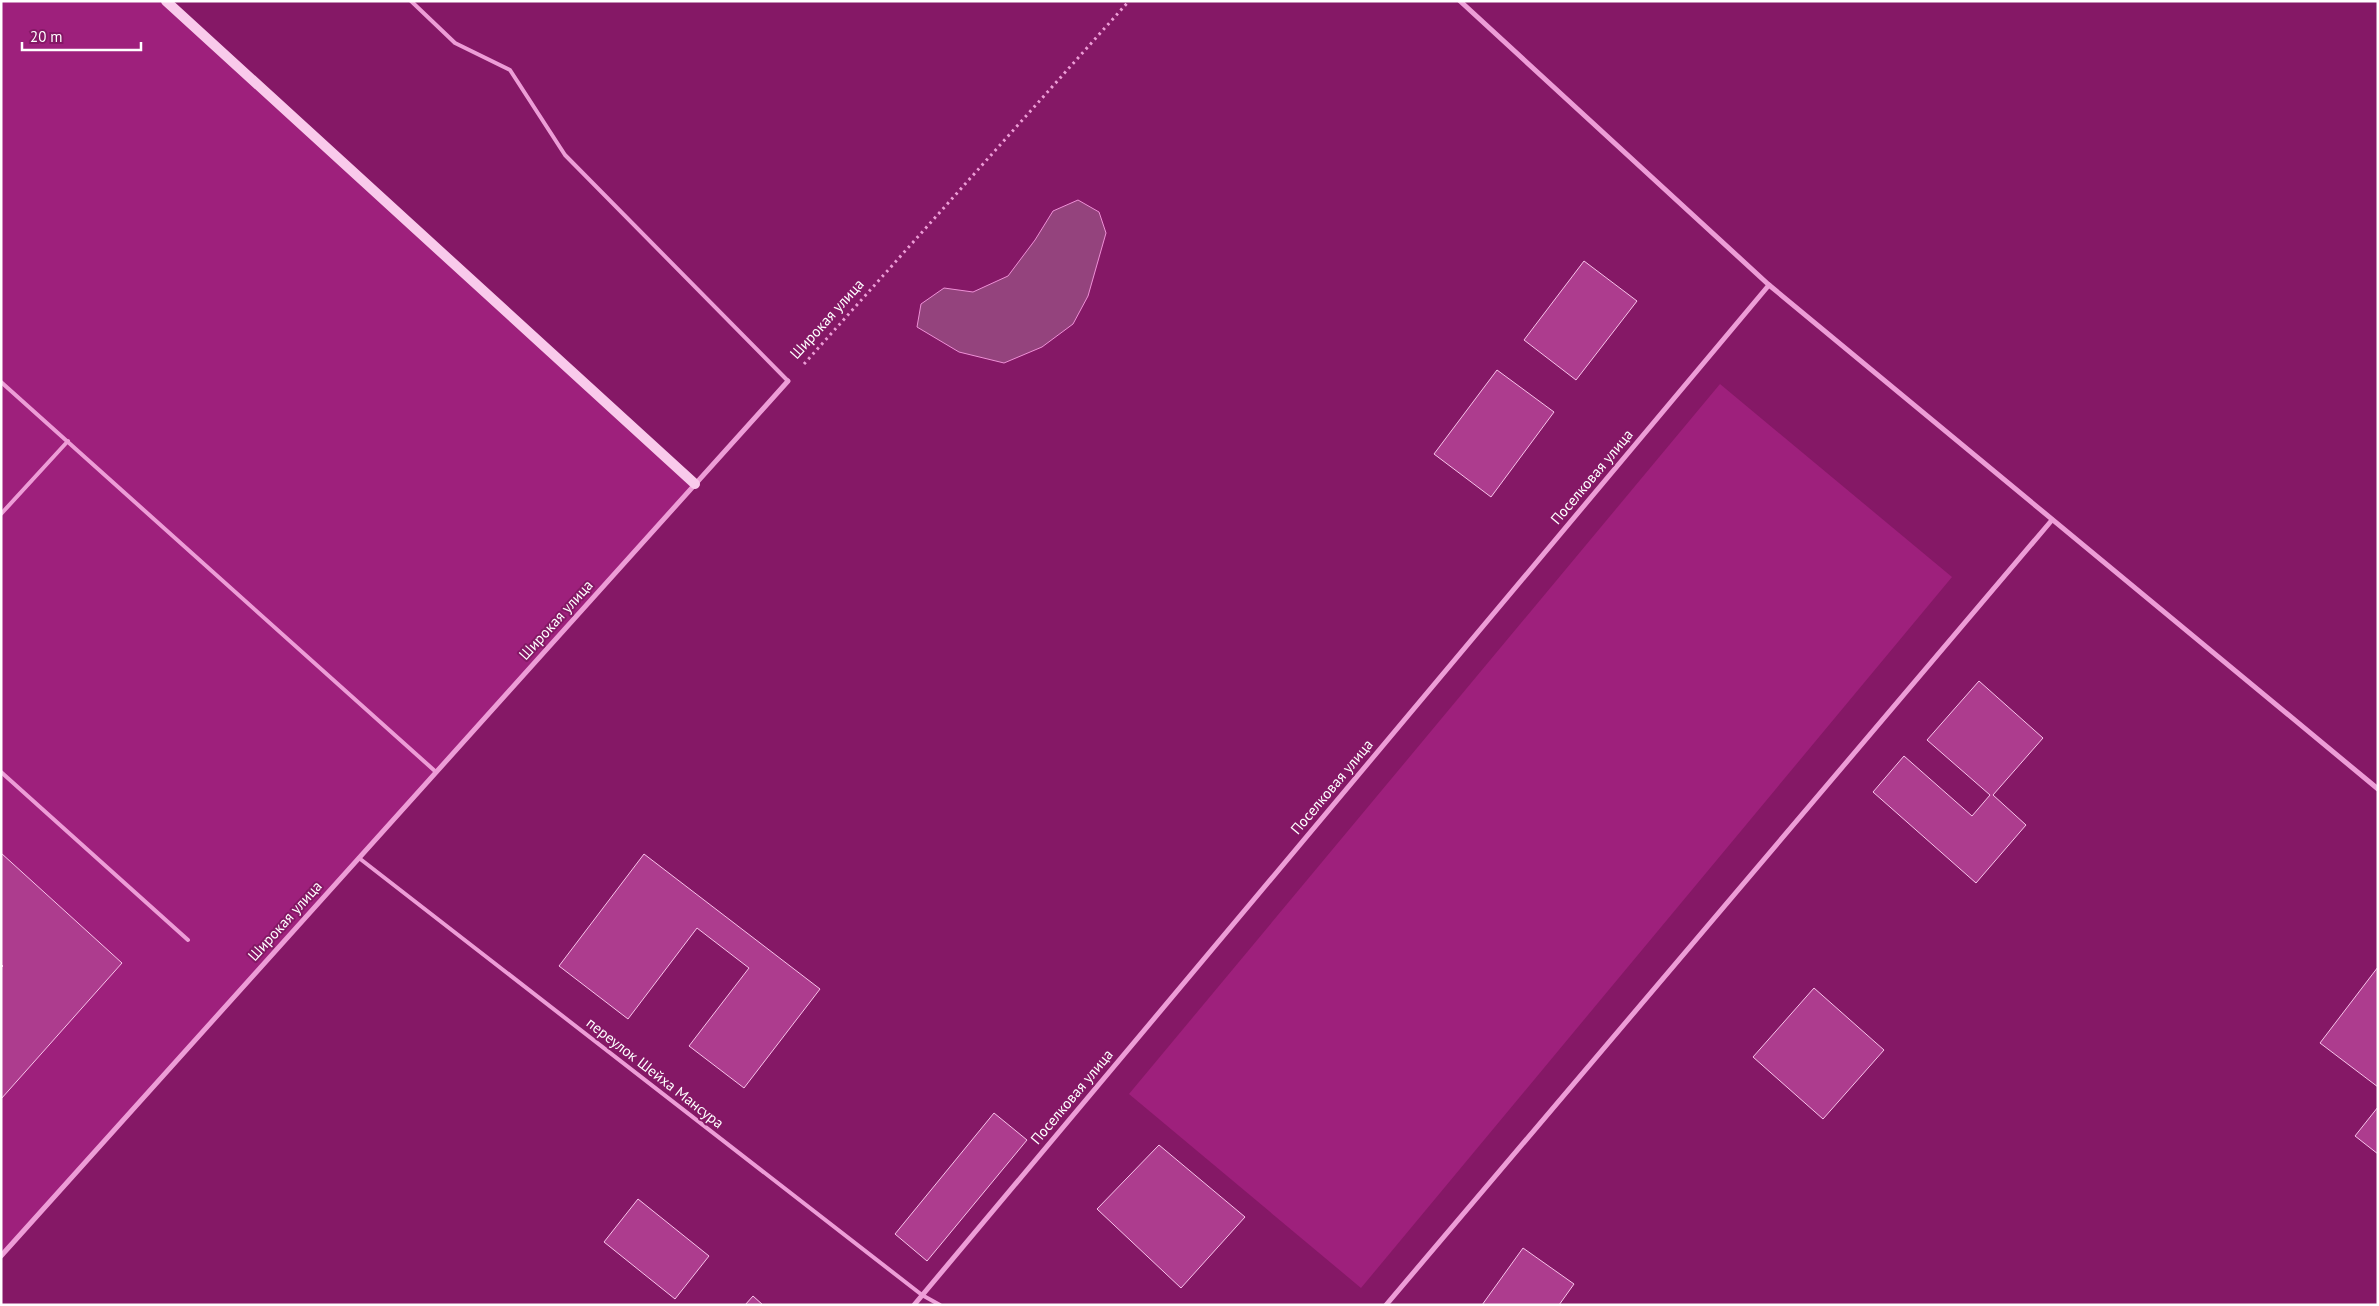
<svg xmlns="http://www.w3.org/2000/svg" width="2379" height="1306" viewBox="0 0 2379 1306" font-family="'PT Sans',sans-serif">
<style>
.green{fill:#9e207c}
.water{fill:#94437d;stroke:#ef90d7}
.building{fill:#ad3c8e;stroke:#f9c3eb}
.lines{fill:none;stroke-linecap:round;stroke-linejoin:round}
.path{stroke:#ed9dd7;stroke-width:3;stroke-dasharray:2.5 4;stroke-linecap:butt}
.lane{stroke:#ed9dd7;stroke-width:4}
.street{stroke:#ed9dd7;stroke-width:5}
.secondary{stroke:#f9caeb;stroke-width:10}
.labels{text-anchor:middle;stroke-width:4;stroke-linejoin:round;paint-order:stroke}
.street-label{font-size:15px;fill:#fff;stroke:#851866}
</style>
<rect width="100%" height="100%" fill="#851866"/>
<g class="green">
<polygon points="1,1 166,1 695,484 1,1256"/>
<polygon points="1720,384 1952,577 1361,1288 1129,1094"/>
</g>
<polygon class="water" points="1078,200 1099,212 1106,233 1088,296 1073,324 1042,347 1004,363 959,352 917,327 921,304 944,288 973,292 1008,276 1035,240 1053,211"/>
<g class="building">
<polygon points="1584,261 1637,301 1576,380 1524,340"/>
<polygon points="1497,370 1554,412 1491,497 1434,454"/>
<polygon points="1979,681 2043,738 1993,795 2026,825 1976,883 1873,792 1904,756 1972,816 1990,795 1927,740"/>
<polygon points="1,853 122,963 1,1099 1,968 3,966 1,964"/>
<polygon points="644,854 820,989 744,1088 689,1046 749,968 697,928 628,1019 559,966"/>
<polygon points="2378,967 2378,1087 2320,1043"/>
<polygon points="1814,988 1884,1050 1823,1119 1753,1057"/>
<polygon points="2378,1107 2378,1154 2355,1136"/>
<polygon points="994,1113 1027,1140 927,1261 895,1234"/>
<polygon points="1159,1145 1245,1217 1181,1288 1097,1209"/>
<polygon points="638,1199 709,1256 675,1299 604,1242"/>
<polygon points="1523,1248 1574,1284 1559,1305 1482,1305"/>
<polygon points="753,1296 763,1305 745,1305"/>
</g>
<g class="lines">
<polyline class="path" points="804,364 1129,1"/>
<g class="lane">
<polyline points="411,1 455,43 510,70 565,155 788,381"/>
<polyline points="1,382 436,772"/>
<polyline points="1,514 68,441"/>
<polyline points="1,772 188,940"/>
<polyline points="359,858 922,1295 940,1305"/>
</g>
<g class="street">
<polyline points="1460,1 1769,285 2378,789"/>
<polyline points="1,1256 788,381"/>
<polyline points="914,1305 1769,285"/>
<polyline points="1386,1305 2052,520"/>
</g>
<polyline class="secondary" points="166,1 695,484"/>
</g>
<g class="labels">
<g class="street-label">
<text transform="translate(827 319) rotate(-48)" y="5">Широкая улица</text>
<text transform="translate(1592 477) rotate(-50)" y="5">Поселковая улица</text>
<text transform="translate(556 620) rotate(-48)" y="5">Широкая улица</text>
<text transform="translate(1332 787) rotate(-50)" y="5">Поселковая улица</text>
<text transform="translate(285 921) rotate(-48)" y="5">Широкая улица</text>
<text transform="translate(655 1073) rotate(38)" y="5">переулок Шейха Мансура</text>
<text transform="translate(1072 1097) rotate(-50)" y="5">Поселковая улица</text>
</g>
</g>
<rect width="2379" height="1306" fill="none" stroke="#ffffff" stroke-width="5"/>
<path d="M22 42v8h119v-8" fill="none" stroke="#ffffff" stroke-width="2.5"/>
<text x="30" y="42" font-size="15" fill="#ffffff" stroke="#851866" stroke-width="4" paint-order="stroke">20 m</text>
</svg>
